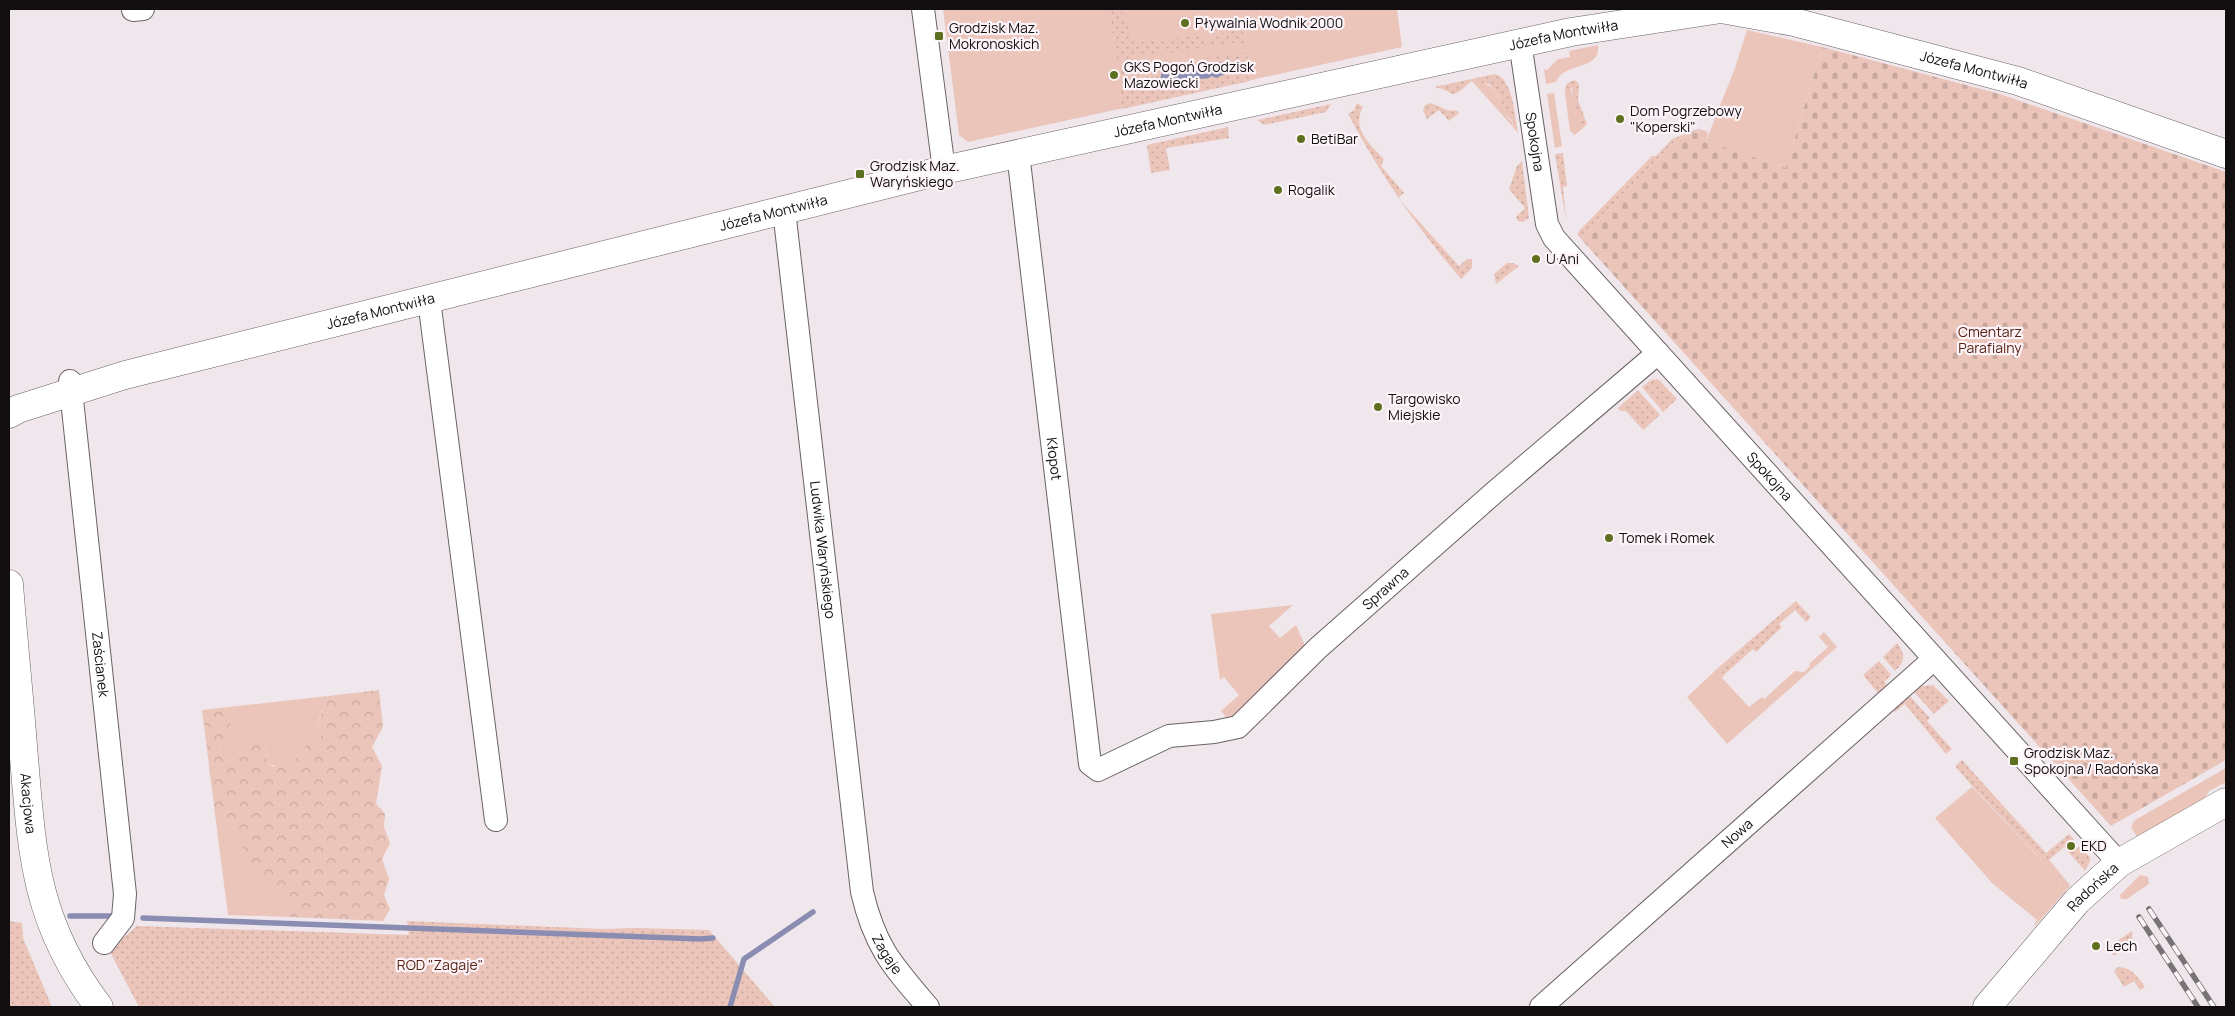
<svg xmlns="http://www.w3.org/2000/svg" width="2235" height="1016" viewBox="0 0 2235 1016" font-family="Manrope,sans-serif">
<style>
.grass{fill:#ebc5ba}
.forest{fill:url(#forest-crowns)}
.cemetery{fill:url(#cemetery-stones)}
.garden{fill:url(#garden-dots)}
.water{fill:#8a8db1}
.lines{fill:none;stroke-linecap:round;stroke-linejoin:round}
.stream{stroke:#8a8db1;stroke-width:5.5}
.street-casing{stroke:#696266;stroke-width:24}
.secondary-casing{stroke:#696266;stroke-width:29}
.street{stroke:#fff;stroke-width:22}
.secondary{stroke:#fff;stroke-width:28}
.rail-casing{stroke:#787376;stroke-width:5.5}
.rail{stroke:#fcf4f9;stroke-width:4;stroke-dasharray:11;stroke-linecap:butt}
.poi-dot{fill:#5c7020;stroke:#fcf4f9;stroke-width:2}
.labels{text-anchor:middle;stroke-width:4.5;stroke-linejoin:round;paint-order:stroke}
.poi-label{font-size:14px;fill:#110e10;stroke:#fcf4f9;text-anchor:start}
.street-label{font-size:14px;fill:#110e10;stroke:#fcf4f9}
.park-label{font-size:14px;fill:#582212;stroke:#fcf4f9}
</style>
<defs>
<pattern id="forest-crowns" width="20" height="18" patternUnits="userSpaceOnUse" patternTransform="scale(1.25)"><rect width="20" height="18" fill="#ebc5ba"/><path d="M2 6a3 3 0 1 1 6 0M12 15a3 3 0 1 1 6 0" fill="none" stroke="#c8a89f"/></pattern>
<pattern id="cemetery-stones" width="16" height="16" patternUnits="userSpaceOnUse" patternTransform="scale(1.25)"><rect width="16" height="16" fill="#ebc5ba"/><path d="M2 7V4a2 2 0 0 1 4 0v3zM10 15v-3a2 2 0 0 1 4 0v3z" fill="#c8a89f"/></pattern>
<pattern id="garden-dots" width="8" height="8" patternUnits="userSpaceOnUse" patternTransform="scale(1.25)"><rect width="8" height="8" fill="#ebc5ba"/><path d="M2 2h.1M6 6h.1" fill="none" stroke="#c8a89f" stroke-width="1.8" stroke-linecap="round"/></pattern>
</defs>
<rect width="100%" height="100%" fill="#efe7ec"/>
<g class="grass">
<polygon points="943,9 1397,9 1402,47 968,142 959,135"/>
<polygon points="1747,30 1822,47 1786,168 1706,141 1735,68"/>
<path d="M1598,45C1601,72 1564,61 1556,82L1546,84L1544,69L1547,70L1558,59L1570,57L1569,51Z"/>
<path d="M1472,81C1493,81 1499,96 1506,114C1508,119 1513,120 1513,127Z"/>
<polygon points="1570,87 1583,128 1575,135 1570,131 1565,94 1565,90"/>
<polygon points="1554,93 1562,146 1555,148 1547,94"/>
<polygon points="1293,605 1269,626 1280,638 1296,625 1304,643 1305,650 1228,720 1221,711 1239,695 1224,677 1220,680 1211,614"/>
<polygon points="1824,632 1837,647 1727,744 1687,697 1718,668 1724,675 1722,678 1749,707 1762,697 1764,699 1795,671 1804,672 1810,666 1809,664 1828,647 1819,637"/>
<polygon points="328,696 317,724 324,736 287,772 266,762 267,745 248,740 237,757 225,762 220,750 237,706"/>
<polygon points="2226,768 2226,782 2209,791 2200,806 2139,840 2131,827 2135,820"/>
<polygon points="1972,787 2068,888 2035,926 2034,925 2037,920 1992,883 1935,818"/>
<polygon points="216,822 238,830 266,864 272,886 289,890 285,904 289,917 228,915"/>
<polygon points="2140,875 2148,877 2149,884 2127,899 2121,899 2120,895"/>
</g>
<path class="forest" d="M379,690L383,727L372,747L382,766L376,804L385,813L384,827L390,843L382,859L389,879L384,895L390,909L383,921L289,917L285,904L288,890L272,886L263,881L266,864H250L243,849L245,841L238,830L216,822L202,710L237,706L220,750L225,762L237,757L248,740L267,745L266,762L274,767L279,762L287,771C298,756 305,742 323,735L317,725L328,696Z"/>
<polygon class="cemetery" points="1822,47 2000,94 2226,172 2226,760 2111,826 1581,239 1677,139 1699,131 1708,133 1706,141 1786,168"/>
<g class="garden">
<polygon points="1109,9 1121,9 1135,43 1205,34 1208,45 1202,46 1202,50 1189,48 1189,51 1181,52 1180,49 1175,50 1175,53 1161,51 1161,54 1153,56 1152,53 1146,54 1146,56 1133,56 1132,58 1117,60"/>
<polygon points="1242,27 1245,43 1229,43 1229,46 1222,47 1221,44 1216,45 1216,47 1210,48 1208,35 1216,33 1217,35"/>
<polygon points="1247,52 1250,81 1122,109 1118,70"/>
<path d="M1495,74C1513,78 1515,117 1518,133L1513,127V122L1506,114L1498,95L1489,84L1472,81C1446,103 1459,91 1434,87Z"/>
<polygon points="1575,80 1579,84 1578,100 1587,124 1583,128 1574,103 1572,88 1565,90 1567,83"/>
<path d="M1357,103L1363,107C1351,129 1370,144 1384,159L1381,166L1404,193L1398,198L1459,266L1467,259H1472V268L1461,279C1417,228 1380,174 1348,114L1354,110Z"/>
<polygon points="1431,103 1447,110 1458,111 1459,113 1449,121 1439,110 1427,119 1423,110 1425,105"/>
<polygon points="1331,104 1326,112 1264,125 1257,120"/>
<polygon points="1228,127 1229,138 1166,148 1170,170 1151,173 1147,145"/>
<polygon points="1698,129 1707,131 1708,133 1698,131 1677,139 1581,239 1577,234 1580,230 1652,156 1656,156 1672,139"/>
<polygon points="1563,153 1567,186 1563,187 1566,220 1555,154"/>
<polygon points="1522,161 1529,218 1523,222 1518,221 1516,217 1525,208 1509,189 1517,166"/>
<polygon points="1507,263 1513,263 1519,266 1496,284 1494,274"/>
<polygon points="1658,379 1677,399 1663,412 1642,387 1651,380"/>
<polygon points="1638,390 1660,415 1643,430 1626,411 1621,411 1618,408"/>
<polygon points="1796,601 1811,617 1806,622 1795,610 1779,624 1782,627 1756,652 1753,649 1724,675 1718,668"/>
<path d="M1897,643C1906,654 1905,662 1895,671L1883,657Z"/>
<polygon points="1879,661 1891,675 1884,682 1887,685 1878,693 1863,675"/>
<polygon points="1933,685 1949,701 1934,714 1914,692 1922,686"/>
<polygon points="1909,695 1930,718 1927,721 1952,749 1946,754 1905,704 1895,712 1893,710"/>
<polygon points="1962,760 2046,853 2069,834 2074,839 2066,846 2072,852 2080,846 2091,859 2085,871 2064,847 2049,860 2070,885 2068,888 1973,787 1955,766"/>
<polygon points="9,921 22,923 23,938 52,1007 9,1007"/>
<polygon points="407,921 603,929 637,928 709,930 775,1007 139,1007 109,950 137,926 409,935"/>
<polygon points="2132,931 2133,944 2114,956 2108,947"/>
<path d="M2118,967C2131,967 2138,977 2145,987L2140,990L2134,981L2124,987L2114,971Z"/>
</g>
<path class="water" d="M1217,62L1232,63L1234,70L1216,78L1212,76C1205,81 1200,77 1192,79C1183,81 1174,88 1164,86L1160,80L1162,71L1169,68L1184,71L1199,65L1210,67Z"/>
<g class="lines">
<g class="stream">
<polyline points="70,916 112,916"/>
<polyline points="143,918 700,939 713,938"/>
<polyline points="730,1007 744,959 813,912"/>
</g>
<g class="street-casing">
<g id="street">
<polyline points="923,9 944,170"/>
<polyline points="133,10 143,9"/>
<path id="s1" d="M1520,42L1547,224L1554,238L2119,863"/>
<path id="s2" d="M1018,153L1090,764L1098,770L1169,736L1214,732L1238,727L1318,648L1496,491L1658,353"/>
<path id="s3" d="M784,210L862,892C875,947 892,965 928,1007"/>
<polyline points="429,300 496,820"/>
<path id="s4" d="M70,381L125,894L123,918L104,943"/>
<path id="s5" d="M1541,1007L1934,659"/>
</g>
</g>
<g class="secondary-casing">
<g id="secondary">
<path id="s6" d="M9,414L18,409L125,375L944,170L1571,32L1721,9L1794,22L2018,81L2226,154"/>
<path id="s7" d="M9,584C13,638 19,692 23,746C32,850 33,920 99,1007"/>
<path id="s8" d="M1987,1007L2077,901L2119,863L2226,802"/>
</g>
</g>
<use href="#street" class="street"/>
<use href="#secondary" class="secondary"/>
<g class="rail-casing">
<g id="rail">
<polyline points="2149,909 2214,1007"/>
<polyline points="2139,917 2198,1007"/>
</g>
</g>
<use href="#rail" class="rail"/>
</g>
<g class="poi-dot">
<circle cx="1185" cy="23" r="5"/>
<rect x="934" y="31" width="10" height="10" rx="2.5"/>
<circle cx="1114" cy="75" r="5"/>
<circle cx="1620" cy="119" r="5"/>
<circle cx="1301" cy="139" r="5"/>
<rect x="855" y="169" width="10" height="10" rx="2.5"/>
<circle cx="1278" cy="190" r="5"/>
<circle cx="1536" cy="259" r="5"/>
<circle cx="1378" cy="407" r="5"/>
<circle cx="1609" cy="538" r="5"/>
<rect x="2009" y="756" width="10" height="10" rx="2.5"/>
<circle cx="2071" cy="846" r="5"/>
<circle cx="2096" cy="946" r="5"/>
</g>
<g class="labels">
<g class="poi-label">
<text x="1195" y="28">Pływalnia Wodnik 2000</text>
<text x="949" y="33">Grodzisk Maz.<tspan x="949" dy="16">Mokronoskich</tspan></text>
<text x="1124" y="72">GKS Pogoń Grodzisk<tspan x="1124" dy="16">Mazowiecki</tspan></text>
<text x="1630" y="116">Dom Pogrzebowy<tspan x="1630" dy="16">"Koperski"</tspan></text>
<text x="1311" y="144">BetiBar</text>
<text x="870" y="171">Grodzisk Maz.<tspan x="870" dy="16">Waryńskiego</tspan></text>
<text x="1288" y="195">Rogalik</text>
<text x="1546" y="264">U Ani</text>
<text x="1388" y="404">Targowisko<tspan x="1388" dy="16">Miejskie</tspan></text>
<text x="1619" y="543">Tomek i Romek</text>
<text x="2024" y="758">Grodzisk Maz.<tspan x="2024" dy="16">Spokojna / Radońska</tspan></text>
<text x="2081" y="851">EKD</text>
<text x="2106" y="951">Lech</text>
</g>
<g class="street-label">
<text dy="5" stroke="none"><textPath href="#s6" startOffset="1601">Józefa Montwiłła</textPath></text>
<text dy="5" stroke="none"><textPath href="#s6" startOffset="2021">Józefa Montwiłła</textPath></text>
<text dy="5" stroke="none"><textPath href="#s6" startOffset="1196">Józefa Montwiłła</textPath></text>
<text dy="5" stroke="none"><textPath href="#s1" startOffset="101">Spokojna</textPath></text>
<text dy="5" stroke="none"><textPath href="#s6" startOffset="791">Józefa Montwiłła</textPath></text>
<text dy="5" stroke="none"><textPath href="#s6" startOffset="386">Józefa Montwiłła</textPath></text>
<text dy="5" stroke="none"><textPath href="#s2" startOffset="308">Kłopot</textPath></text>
<text dy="5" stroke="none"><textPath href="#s1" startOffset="521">Spokojna</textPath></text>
<text dy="5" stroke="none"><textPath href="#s3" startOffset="342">Ludwika Waryńskiego</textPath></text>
<text dy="5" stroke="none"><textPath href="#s2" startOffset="976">Sprawna</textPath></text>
<text dy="5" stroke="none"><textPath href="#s4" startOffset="285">Zaścianek</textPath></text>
<text dy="5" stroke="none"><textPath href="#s7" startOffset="220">Akacjowa</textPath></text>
<text dy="5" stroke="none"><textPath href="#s5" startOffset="262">Nowa</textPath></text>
<text dy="5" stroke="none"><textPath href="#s8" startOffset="160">Radońska</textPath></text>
<text dy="5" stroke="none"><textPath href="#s3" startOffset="754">Zagaje</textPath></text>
</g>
<g class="park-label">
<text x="1990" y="337">Cmentarz<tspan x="1990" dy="16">Parafialny</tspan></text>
<text x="440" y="970">ROD "Zagaje"</text>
</g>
</g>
<rect width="2235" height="1016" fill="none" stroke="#110e10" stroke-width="20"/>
</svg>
